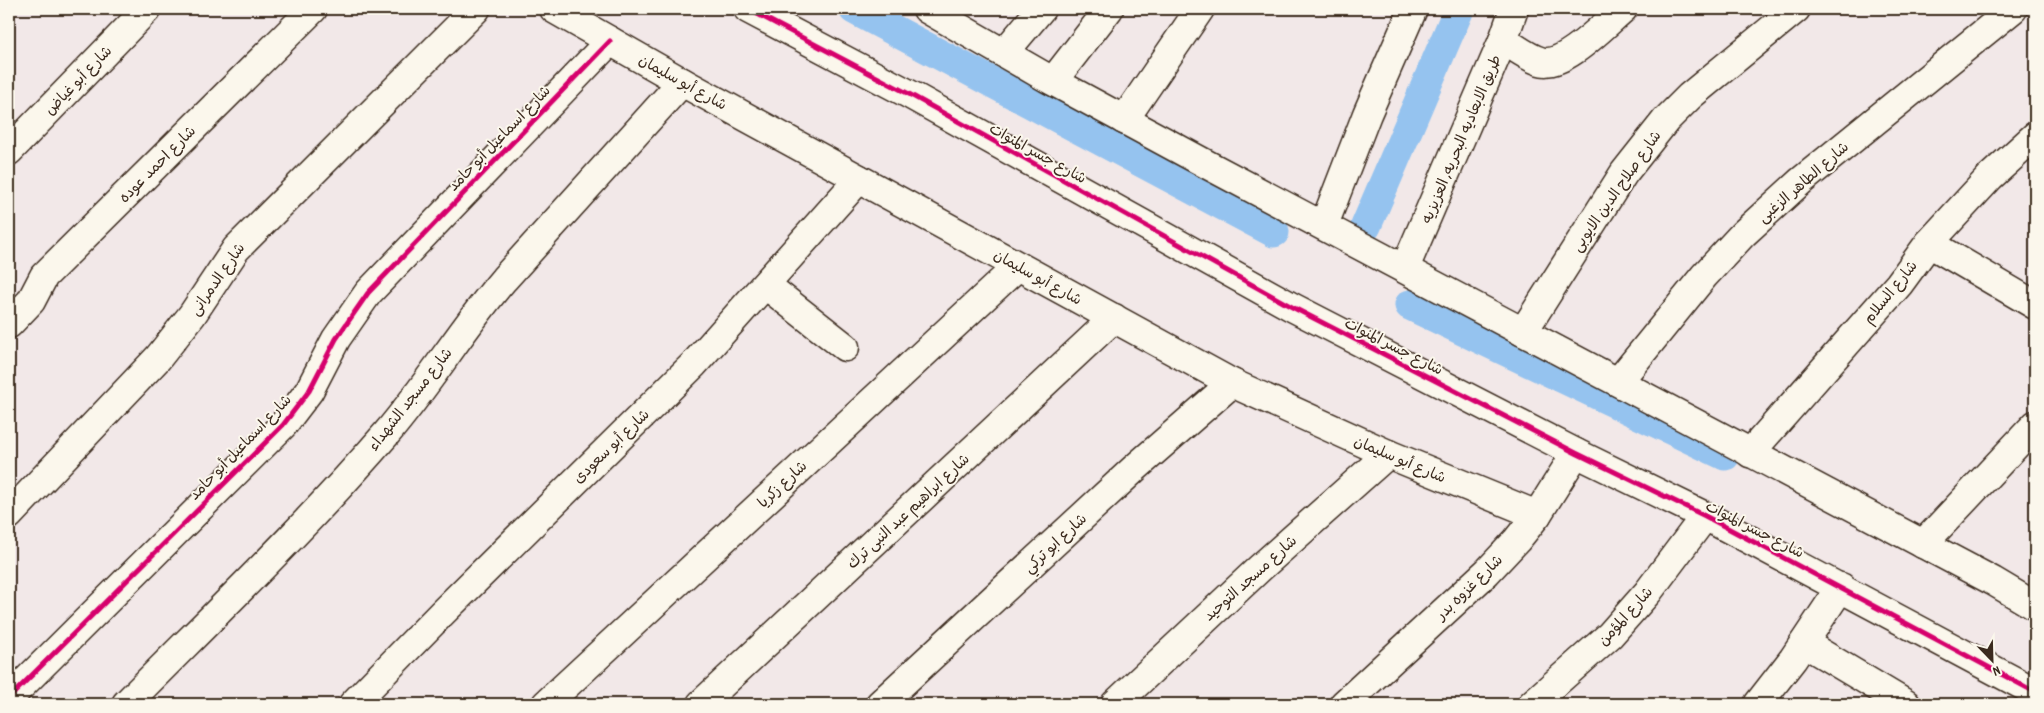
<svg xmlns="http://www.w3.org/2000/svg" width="2044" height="713" viewBox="0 0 2044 713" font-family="Dekko,'Playpen Sans Arabic',sans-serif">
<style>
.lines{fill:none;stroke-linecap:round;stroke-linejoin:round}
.canal{stroke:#95c3ef;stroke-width:31}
.street-casing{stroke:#3b2a1e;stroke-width:31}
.secondary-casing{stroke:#3b2a1e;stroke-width:31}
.street{stroke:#fbf7ec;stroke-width:28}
.secondary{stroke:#fbf7ec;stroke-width:28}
.cycleway-casing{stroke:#fbf7ec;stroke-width:8}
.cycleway{stroke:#d6006c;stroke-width:5}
.labels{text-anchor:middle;stroke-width:4;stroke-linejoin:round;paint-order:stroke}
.street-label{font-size:15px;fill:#3b2a1e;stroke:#fbf7ec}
</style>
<rect width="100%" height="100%" fill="#f2e8e8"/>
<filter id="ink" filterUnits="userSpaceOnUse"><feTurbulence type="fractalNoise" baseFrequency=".02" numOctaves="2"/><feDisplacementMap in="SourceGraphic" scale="10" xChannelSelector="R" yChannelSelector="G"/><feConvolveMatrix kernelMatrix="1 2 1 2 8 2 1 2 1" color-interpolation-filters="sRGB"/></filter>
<g filter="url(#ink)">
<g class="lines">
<g class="canal">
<polyline points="854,9 1274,232"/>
<polyline points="1366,226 1459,9"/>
<polyline points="1410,305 1725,455"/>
</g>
<g class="street-casing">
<g id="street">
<polyline points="554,9 682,82 1232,383 1388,454 1537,515"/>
<path d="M1503,40C1515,47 1527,57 1540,61C1563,69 1606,23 1623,9"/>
<polyline points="1004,53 1041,9"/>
<polyline points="1053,81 1109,9"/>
<polyline points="1124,120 1200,9"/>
<polyline points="9,151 147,9"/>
<polyline points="1929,243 2035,305"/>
<polyline points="766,285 845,347"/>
<polyline points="9,324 31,301 44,276 313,9"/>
<polyline points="1523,332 1624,173 1666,120 1690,96 1796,9"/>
<polyline points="1618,382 1704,276 1743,234 1801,181 2013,9"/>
<polyline points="1750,453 1899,284 1929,243 1990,177 2035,136"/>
<polyline points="9,515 158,358 192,315 236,249 476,9"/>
<polyline points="1923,544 2035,425"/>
<polyline points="1804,643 1906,704"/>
<polyline points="9,698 283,425 309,391 336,339 368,293 610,41"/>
<path d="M126,704C214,615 305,528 387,433C429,384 462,328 504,279L682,82"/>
<polyline points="353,704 442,613 694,364 859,179"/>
<polyline points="546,704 1018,266"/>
<polyline points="701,704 1114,318"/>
<polyline points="880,704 1135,468 1232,383"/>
<polyline points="1115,704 1260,568 1388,454"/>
<polyline points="1344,704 1487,572 1517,540 1537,515 1576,453"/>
<polyline points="1532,704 1610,635 1648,592 1705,516"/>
<polyline points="1758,704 1793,659 1841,587"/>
</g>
</g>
<g class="secondary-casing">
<g id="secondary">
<polyline points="748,9 909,94 1292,307 1576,453 1705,516 2035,692"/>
<polyline points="927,9 1047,78 1208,165 1993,581 2035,606"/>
<polyline points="1324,225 1367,114 1413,9"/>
<polyline points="1405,268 1503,40 1514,9"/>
</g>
</g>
<use href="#street" class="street"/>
<use href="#secondary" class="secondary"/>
<g class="cycleway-casing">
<g id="cycleway">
<polyline points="748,9 909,94 1292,307 1576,453 1705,516 2035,692"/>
<polyline points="9,698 283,425 309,391 336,339 368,293 610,41"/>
</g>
</g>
<use href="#cycleway" class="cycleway"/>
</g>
</g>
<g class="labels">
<g class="street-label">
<text transform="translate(78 80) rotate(-46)" y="5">شارع أبو غياض</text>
<text transform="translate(683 82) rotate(29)" y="5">شارع أبو سليمان</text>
<text transform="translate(499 138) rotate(-46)" y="5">شارع اسماعيل أبو حامد</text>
<text transform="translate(1461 139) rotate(-67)" y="5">طريق الابعاديه البحريه, العزيزيه</text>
<text transform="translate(1038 153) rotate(29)" y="5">شارع جسر المنوات</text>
<text transform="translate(157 164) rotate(-45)" y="5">شارع احمد عوده</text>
<text transform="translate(1803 182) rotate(-41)" y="5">شارع الطاهر الزغبى</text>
<text transform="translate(1616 191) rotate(-55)" y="5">شارع صلاح الدين الايوبى</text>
<text transform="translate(1038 277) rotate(29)" y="5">شارع أبو سليمان</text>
<text transform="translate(217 279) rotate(-55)" y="5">شارع الدمرانى</text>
<text transform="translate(1890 292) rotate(-51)" y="5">شارع السلام</text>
<text transform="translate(1394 346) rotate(27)" y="5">شارع جسر المنوات</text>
<text transform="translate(410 399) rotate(-52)" y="5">شارع مسجد الشهداء</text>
<text transform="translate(611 446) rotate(-44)" y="5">شارع أبو سعودى</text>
<text transform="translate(240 447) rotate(-46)" y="5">شارع اسماعيل أبو حامد</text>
<text transform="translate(1400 459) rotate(23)" y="5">شارع أبو سليمان</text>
<text transform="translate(782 484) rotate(-43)" y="5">شارع زكريا</text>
<text transform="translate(908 511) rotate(-43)" y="5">شارع ابراهيم عبد النبى ترك</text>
<text transform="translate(1755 529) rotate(27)" y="5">شارع جسر المنوات</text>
<text transform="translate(1055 543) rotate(-43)" y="5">شارع ابو تركي</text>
<text transform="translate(1250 578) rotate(-42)" y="5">شارع مسجد التوحيد</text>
<text transform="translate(1469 587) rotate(-44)" y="5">شارع غزوه بدر</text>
<text transform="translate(1625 616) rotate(-48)" y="5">شارع المؤمن</text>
</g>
</g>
<rect width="2044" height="713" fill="none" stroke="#fbf7ec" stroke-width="30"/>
<rect x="15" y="15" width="2014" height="683" fill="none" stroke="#3b2a1e" stroke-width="2" filter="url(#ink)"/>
<g transform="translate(1992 660) rotate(157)" stroke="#fbf7ec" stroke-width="4" paint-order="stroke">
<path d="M0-4L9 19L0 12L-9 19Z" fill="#3b2a1e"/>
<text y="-8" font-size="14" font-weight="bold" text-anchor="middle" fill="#3b2a1e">N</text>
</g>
</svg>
